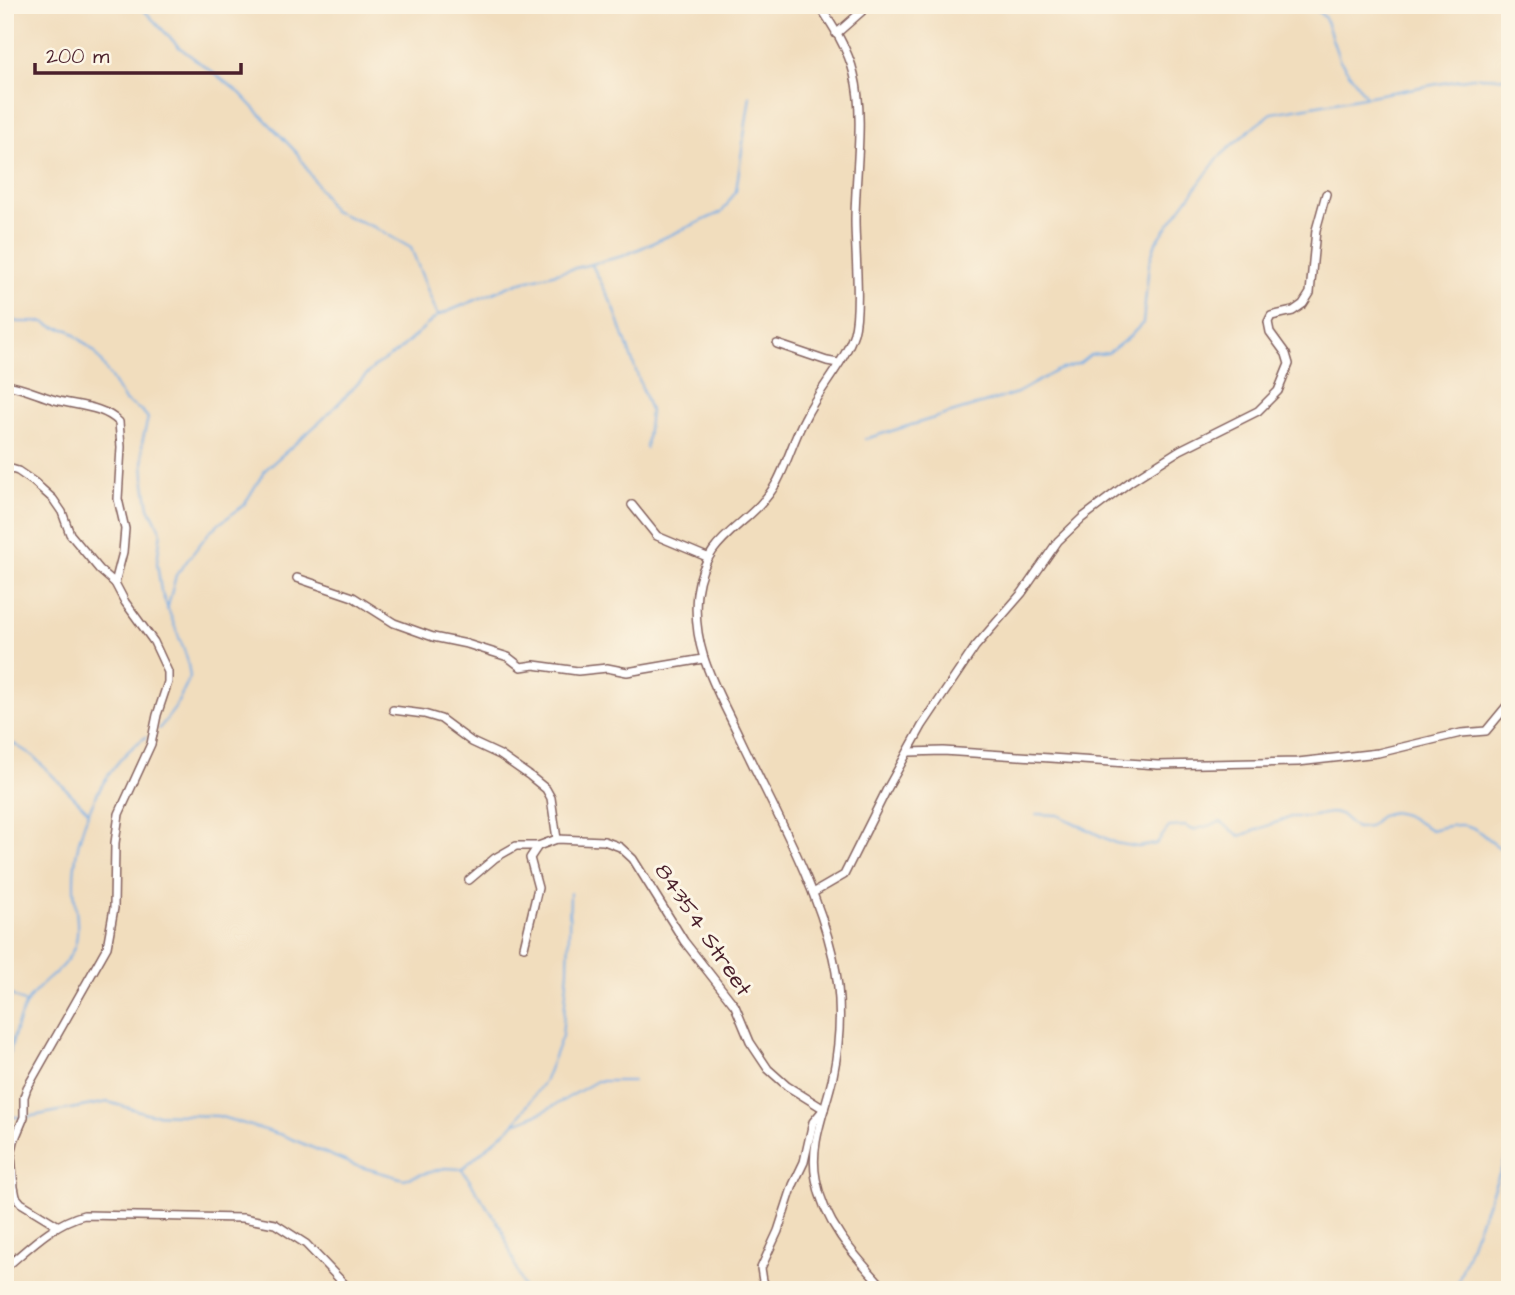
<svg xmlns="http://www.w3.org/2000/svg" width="1515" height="1295" viewBox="0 0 1515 1295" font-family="'Architects Daughter',sans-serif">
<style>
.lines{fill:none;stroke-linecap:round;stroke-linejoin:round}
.stream{stroke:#76ade5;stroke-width:2}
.minor-casing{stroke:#84625e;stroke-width:10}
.minor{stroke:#fff;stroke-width:7}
.labels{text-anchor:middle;stroke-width:6;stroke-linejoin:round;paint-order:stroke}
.street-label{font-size:23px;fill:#4a1f2b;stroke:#fcf5e5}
</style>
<rect width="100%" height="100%" fill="#fcf5e5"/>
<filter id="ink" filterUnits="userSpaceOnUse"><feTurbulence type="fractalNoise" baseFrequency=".0143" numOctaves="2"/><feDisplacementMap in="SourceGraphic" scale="14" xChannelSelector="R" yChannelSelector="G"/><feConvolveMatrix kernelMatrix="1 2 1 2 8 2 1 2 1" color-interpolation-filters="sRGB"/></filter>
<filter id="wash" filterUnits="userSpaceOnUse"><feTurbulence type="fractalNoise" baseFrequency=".00686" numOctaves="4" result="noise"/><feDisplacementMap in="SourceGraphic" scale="28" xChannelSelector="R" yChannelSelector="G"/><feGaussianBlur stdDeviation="1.57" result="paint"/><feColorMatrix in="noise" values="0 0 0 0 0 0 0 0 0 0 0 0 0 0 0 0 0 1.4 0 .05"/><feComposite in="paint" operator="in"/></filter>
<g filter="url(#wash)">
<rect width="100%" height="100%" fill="#f1ddbd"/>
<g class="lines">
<g class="stream">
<polyline points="139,5 179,47 240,93 297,153 333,211 374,227 411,248 437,314"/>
<polyline points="1311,5 1325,18 1339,59 1365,95"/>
<polyline points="592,265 614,308 650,411 646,448"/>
<polyline points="5,318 18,322 44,322 54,327 69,330 95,352 125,401 142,411 148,418 142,443 144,478 149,508 161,531 157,563 161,591 187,658 190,677 175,708 159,729"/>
<polyline points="865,439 1017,393 1056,371 1080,363 1090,355 1108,353 1129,337 1143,323 1149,264 1156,242 1218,158 1251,129 1272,113 1478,77 1510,78"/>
<polyline points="167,610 176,575 211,530 244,505 265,470 322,420 376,365 397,352 437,316 517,283 623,256 722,212 736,191 750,96"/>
<polyline points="5,738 33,756 88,811"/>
<path d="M1036,814L1058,815L1115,843L1138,847L1156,844L1169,827L1185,826L1193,830L1221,822L1240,836L1291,817H1309L1330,813L1340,814L1356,828L1369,827C1391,800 1406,816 1431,830C1483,816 1472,834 1510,854"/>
<polyline points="5,991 25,1003"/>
<path d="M5,1068C13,1045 17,1011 34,993C48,977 63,970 73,950C82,932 74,905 74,886C73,833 101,767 146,737"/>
<polyline points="5,1117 22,1117"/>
<polyline points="27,1117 108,1102 150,1114 218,1116 282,1135 354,1165 404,1179 445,1168 462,1169 502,1229 524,1290"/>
<polyline points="518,1122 543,1112 597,1081 633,1081"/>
<polyline points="462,1169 515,1123 545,1080 562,1036 568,970 570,893"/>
<polyline points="1455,1290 1474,1236 1510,1148"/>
</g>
</g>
</g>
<g filter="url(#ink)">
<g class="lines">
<g class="minor-casing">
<g id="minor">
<path d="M819,5C833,26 848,49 854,74C865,116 855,176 855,221C855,249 861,308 854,333C844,364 819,389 805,418C794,438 788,461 777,482C751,528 705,532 697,593C691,650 717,689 740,738C774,810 815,880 833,957C842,996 841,1037 833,1076C826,1109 809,1143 816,1179C824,1224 856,1257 886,1290"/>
<polyline points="836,34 869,5"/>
<polyline points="777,344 827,361 838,363"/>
<path d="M5,385C22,387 36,394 52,399C74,406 102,405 119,422L121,447L118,499L125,529L123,552L115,583"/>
<polyline points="5,467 18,471 34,482 53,499 62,512 70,534 100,570 115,583 125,602 154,642 168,672 168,682 157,715 151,744 119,814 115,843 114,908 107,947 27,1088 24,1097 24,1117 14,1141 11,1156 14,1187 16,1197 21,1203 57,1225"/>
<polyline points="632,505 657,536 707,557"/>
<polyline points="297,578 353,597 394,623 433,637 467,644 508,657 521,667 534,665 578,671 607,668 627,672 703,659"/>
<polyline points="393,710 424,714 441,719 472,742 500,755 530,776 546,789 551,798 557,839"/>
<polyline points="909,752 943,751 1158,765 1298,762 1378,753 1461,733 1486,731 1510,702"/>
<polyline points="469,880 495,858 516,846 538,846 557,839 604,841 620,847 633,859 684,941 735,1006 750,1042 768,1069 787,1086 824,1109"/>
<polyline points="813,893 844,875 886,791 922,726 975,647 1022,593 1058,541 1082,518 1131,481 1180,450 1258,411 1278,391 1289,364 1286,354 1270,332 1268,322 1271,316 1293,311 1303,304 1310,293 1316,230 1326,194"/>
<polyline points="524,947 538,888 530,858 538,846"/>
<path d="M5,1268C30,1247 53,1223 84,1215L243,1218L275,1224L306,1244L350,1290"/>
<polyline points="769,1290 763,1281 761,1268 778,1231 793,1185 804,1162 813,1122 823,1110"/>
</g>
</g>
<use href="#minor" class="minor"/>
</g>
</g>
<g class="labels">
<g class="street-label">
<text transform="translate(704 929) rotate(56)" y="8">84354 Street</text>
</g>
</g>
<rect width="1515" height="1295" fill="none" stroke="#fcf5e5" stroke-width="28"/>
<path d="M35 63v10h206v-10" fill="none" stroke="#4a1f2b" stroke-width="3.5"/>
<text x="46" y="63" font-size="21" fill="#4a1f2b" stroke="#fcf5e5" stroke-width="5" paint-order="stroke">200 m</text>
</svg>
